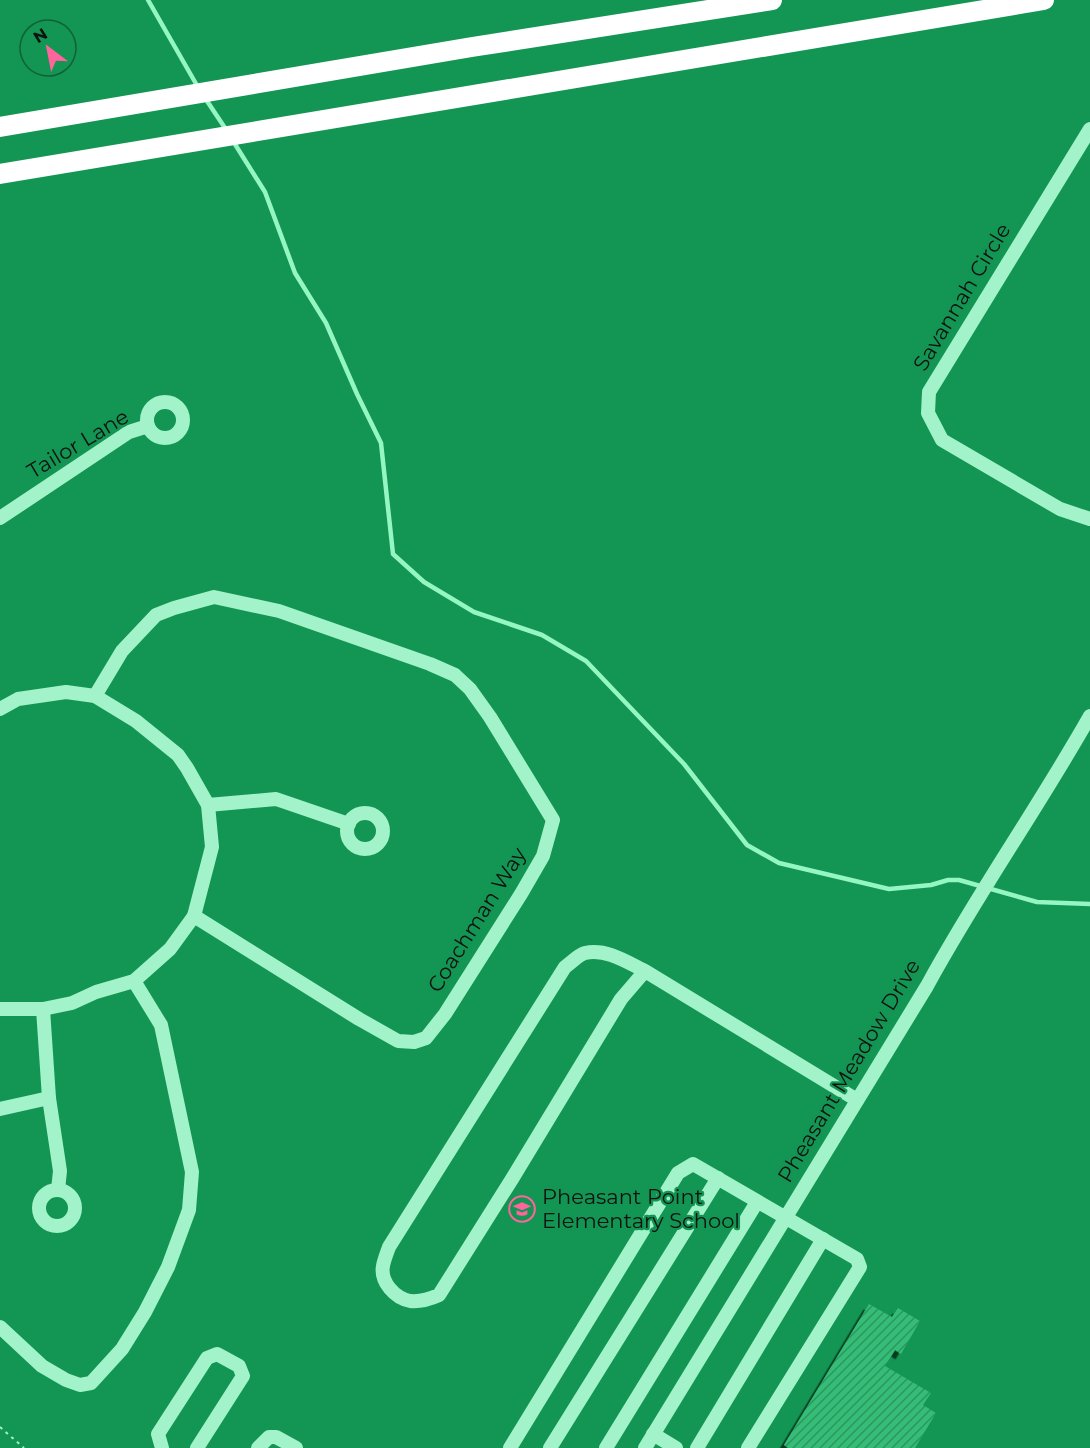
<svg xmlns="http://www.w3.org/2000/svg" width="1090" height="1448" viewBox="0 0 1090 1448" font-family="Montserrat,sans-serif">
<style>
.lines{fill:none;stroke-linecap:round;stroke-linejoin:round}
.stream{stroke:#94f6c2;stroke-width:4.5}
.building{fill:url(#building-hatch);filter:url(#shadow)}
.path{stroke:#a2f3c9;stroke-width:2;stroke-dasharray:3 4.5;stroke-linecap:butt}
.minor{stroke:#a2f3c9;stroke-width:14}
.highway{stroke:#fff;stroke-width:20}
.labels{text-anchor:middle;stroke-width:4.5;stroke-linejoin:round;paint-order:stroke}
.street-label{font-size:21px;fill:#111;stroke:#139553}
.poi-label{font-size:21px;fill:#111;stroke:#139553;text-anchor:start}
</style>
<defs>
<pattern id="building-hatch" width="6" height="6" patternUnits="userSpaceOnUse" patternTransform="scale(1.5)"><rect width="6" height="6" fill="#36bc77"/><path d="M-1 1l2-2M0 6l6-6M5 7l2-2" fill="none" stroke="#2c9760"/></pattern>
<filter id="shadow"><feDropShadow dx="-5.5" dy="5.5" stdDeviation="0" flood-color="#0009"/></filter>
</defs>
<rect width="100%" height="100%" fill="#139553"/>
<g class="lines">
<g class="stream">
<polyline points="148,0 199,89"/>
<polyline points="205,98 227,131"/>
<polyline points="233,141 265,192 295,273 326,323 357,394 381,443 393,554 424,582 474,612 542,635 586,661 684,764 747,845 779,863 889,889 931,885 948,880 959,880 1037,902 1090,904"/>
</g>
</g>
<polygon class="building" points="869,1304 892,1317 898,1308 920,1321 901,1354 895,1350 885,1366 931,1393 923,1405 936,1413 915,1448 788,1448 784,1445"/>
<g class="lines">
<polyline class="path" points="0,1427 24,1448"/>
<g class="minor">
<polyline points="1090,129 929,392 928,413 942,440 1060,509 1090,519"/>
<circle cx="165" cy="420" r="18"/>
<polyline points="0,518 129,432 148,426"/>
<polyline points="95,696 122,651 156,615 174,608 214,597 279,611 430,664 455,675 470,689 490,717 553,820 543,856 521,894 445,1014 426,1038 414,1042 398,1041 359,1019 194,916"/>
<polyline points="0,709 18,699 66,692 95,696 136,721 178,755 187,768 208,805 212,847 194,916 170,949 134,981 96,992 72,1003 43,1009 0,1009"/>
<polyline points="208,805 276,799 349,824"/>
<circle cx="365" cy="831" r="18"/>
<path d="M645,971L621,999L512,1179L439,1295C430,1299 420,1302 410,1301C395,1298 380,1282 383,1266C384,1260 387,1253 389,1247L565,967C571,963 578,955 585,953C606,948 627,962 645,971L857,1100"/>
<polyline points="43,1009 49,1098 60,1171 58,1190"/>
<polyline points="0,1109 49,1098"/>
<circle cx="57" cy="1208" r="18"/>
<polyline points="0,1327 42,1366 66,1380 80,1385 91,1383 122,1349 145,1312 168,1267 189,1210 192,1172 161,1025 134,981"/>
<polyline points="653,1434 676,1448"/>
<polyline points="162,1448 158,1434 207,1358 217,1354 239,1366 243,1376 197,1448"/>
<polyline points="258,1448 269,1437 276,1437 296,1448"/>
<polyline points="510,1448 678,1173 693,1164 857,1259 860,1267 748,1448"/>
<polyline points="550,1448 718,1178"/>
<polyline points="606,1448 757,1202"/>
<path d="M645,1448L927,986C977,894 1038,808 1090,716"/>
<polyline points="697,1448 823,1239"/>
</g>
<g class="highway">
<polyline points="0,127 472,47 772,0"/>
<polyline points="0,174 1044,0"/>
</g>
</g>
<defs>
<g id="school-ring" transform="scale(1.35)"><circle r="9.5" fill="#139553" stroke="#ff649c" stroke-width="1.5"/><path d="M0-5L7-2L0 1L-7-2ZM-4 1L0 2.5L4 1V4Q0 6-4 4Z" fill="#ff649c"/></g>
</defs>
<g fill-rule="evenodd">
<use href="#school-ring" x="522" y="1209"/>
</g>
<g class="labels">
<g class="street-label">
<text transform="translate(962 297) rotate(-59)" y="7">Savannah Circle</text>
<text transform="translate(78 444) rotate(-31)" y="7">Tailor Lane</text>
<text transform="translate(477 920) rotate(-58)" y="7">Coachman Way</text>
<text transform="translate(849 1071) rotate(-59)" y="7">Pheasant Meadow Drive</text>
</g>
<g class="poi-label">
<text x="542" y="1204">Pheasant Point<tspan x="542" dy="24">Elementary School</tspan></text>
</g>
</g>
<g transform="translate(48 48) rotate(328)"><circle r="28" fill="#139553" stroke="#126039" stroke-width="1.5"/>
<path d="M0-4.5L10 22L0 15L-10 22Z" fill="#ff649c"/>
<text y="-9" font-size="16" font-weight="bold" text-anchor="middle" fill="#111111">N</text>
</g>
</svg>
